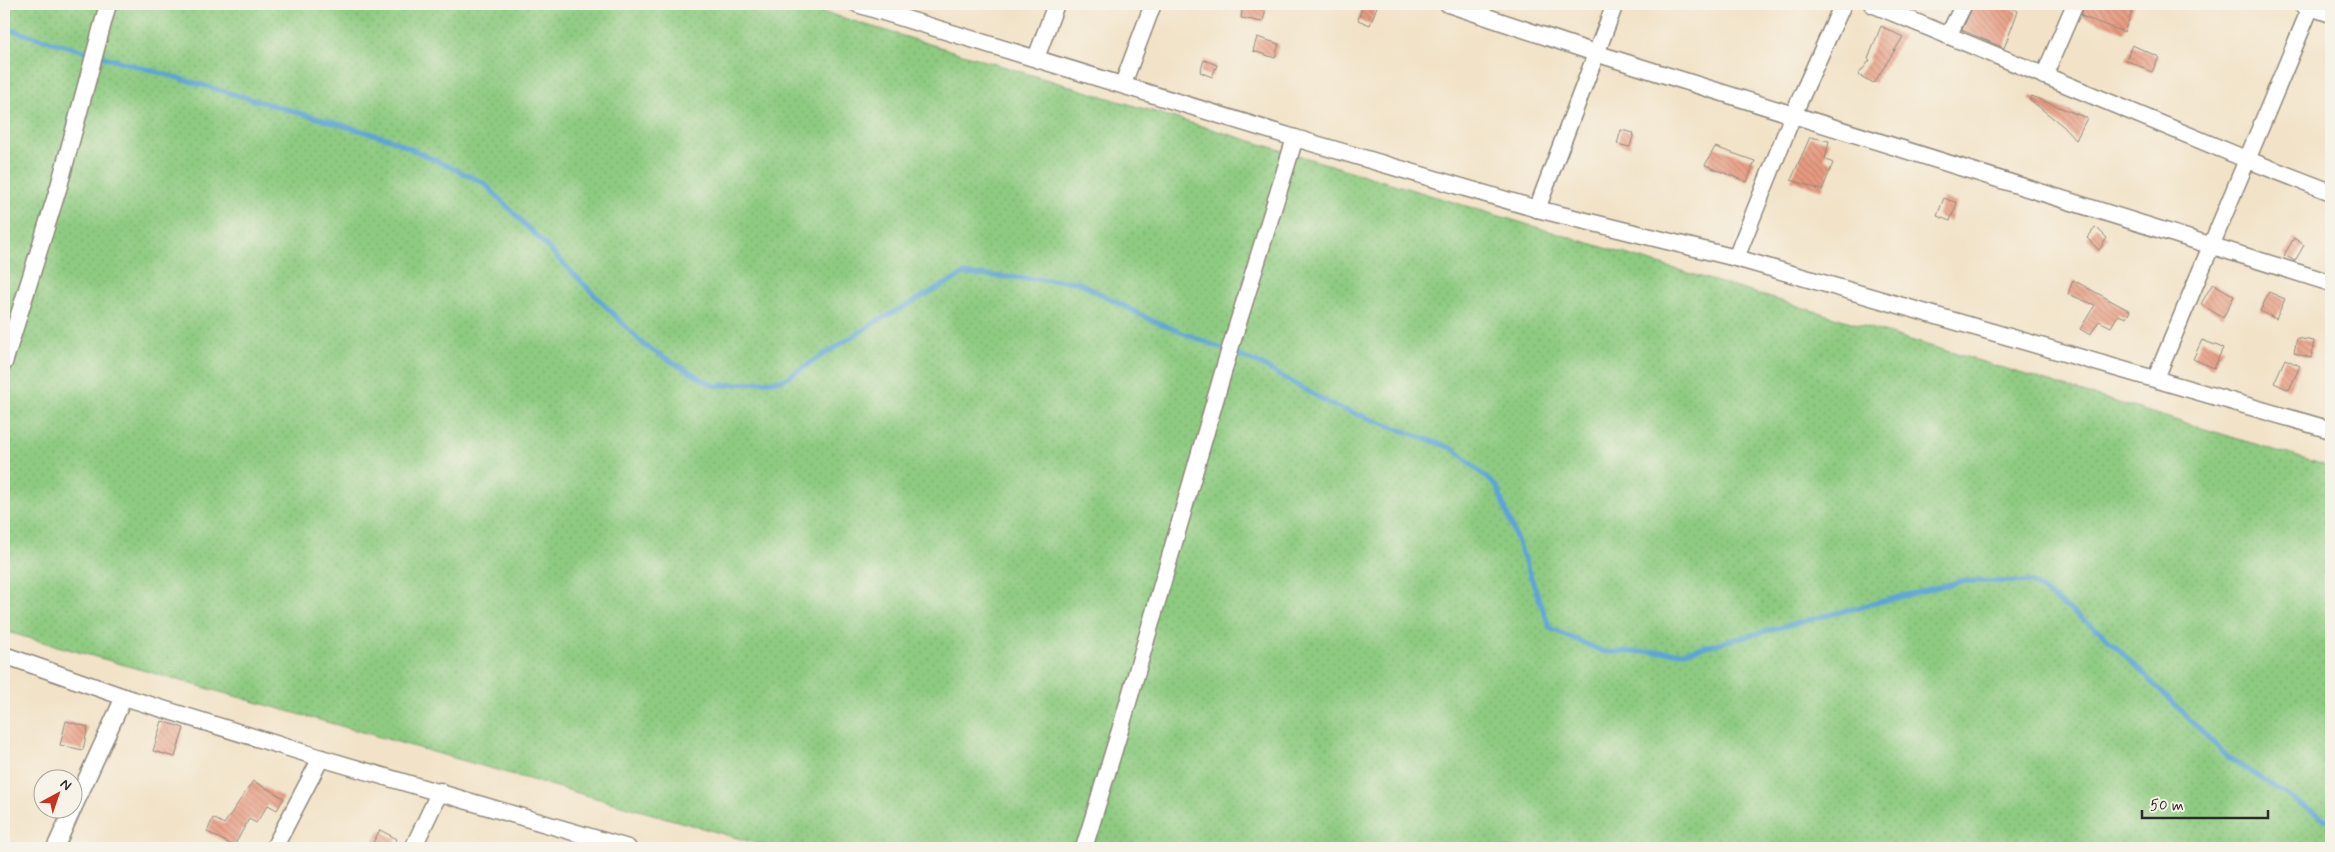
<svg xmlns="http://www.w3.org/2000/svg" width="2335" height="852" viewBox="0 0 2335 852" font-family="Mynerve,sans-serif">
<style>
.grass{fill:url(#grass-dots);stroke:#5c7b56}
.lines{fill:none;stroke-linecap:round;stroke-linejoin:round}
.stream{stroke:#5ea4d4;stroke-width:5}
.building{fill:url(#building-back-hatch)}
.minor-casing{stroke:#8e877a;stroke-width:19}
.minor{stroke:#fff;stroke-width:16}
</style>
<defs>
<pattern id="grass-dots" width="8" height="8" patternUnits="userSpaceOnUse" patternTransform="scale(1.25)"><rect width="8" height="8" fill="#8ecb81"/><path d="M2 2h.1M6 6h.1" fill="none" stroke="#7bae70" stroke-width="1.8" stroke-linecap="round"/></pattern>
<pattern id="building-back-hatch" width="6" height="6" patternUnits="userSpaceOnUse" patternTransform="scale(1.25)"><rect width="6" height="6" fill="#e89a81"/><path d="M-1 5l2 2M0 0l6 6M5-1l2 2" fill="none" stroke="#bc7e6a"/></pattern>
</defs>
<rect width="100%" height="100%" fill="#f7f3e8"/>
<filter id="ink" filterUnits="userSpaceOnUse"><feTurbulence type="fractalNoise" baseFrequency=".02" numOctaves="2"/><feDisplacementMap in="SourceGraphic" scale="10" xChannelSelector="R" yChannelSelector="G"/><feConvolveMatrix kernelMatrix="1 2 1 2 8 2 1 2 1" color-interpolation-filters="sRGB"/></filter>
<filter id="wash" filterUnits="userSpaceOnUse"><feTurbulence type="fractalNoise" baseFrequency=".0096" numOctaves="4" result="noise"/><feDisplacementMap in="SourceGraphic" scale="20" xChannelSelector="R" yChannelSelector="G"/><feGaussianBlur stdDeviation="1.12" result="paint"/><feColorMatrix in="noise" values="0 0 0 0 0 0 0 0 0 0 0 0 0 0 0 0 0 1.4 0 .05"/><feComposite in="paint" operator="in"/></filter>
<g filter="url(#wash)">
<rect width="100%" height="100%" fill="#f2e3c8"/>
<polygon class="grass" points="4,4 797,4 2331,467 2331,848 773,848 4,631"/>
<g class="lines">
<polyline class="stream" points="4,28 390,139 484,183 645,346 714,386 783,380 876,322 964,274 1078,282 1151,320 1260,364 1332,405 1454,449 1497,487 1550,628 1604,652 1685,652 1961,581 2031,582 2103,634 2229,758 2324,819 2331,820"/>
</g>
<g id="blocks">
<g class="building">
<polygon points="1243,4 1267,4 1263,22 1241,18"/>
<polygon points="1363,4 1378,4 1370,25 1358,20"/>
<polygon points="1974,4 2001,4 2018,11 2004,48 1962,30"/>
<polygon points="2085,4 2135,4 2124,32 2081,16"/>
<polygon points="1881,26 1903,37 1874,83 1858,75 1870,60 1868,59"/>
<polygon points="1257,37 1279,44 1275,58 1253,51"/>
<polygon points="2132,45 2159,57 2152,72 2126,60"/>
<polygon points="1204,60 1217,65 1212,77 1200,72"/>
<polygon points="2031,96 2087,118 2076,140 2063,126 2029,99"/>
<polygon points="1621,130 1634,133 1630,147 1617,144"/>
<polygon points="1810,137 1829,141 1825,159 1833,163 1822,190 1791,180"/>
<polygon points="1715,147 1755,161 1747,182 1705,165"/>
<polygon points="1944,198 1957,203 1950,221 1937,216"/>
<polygon points="2096,227 2107,238 2099,250 2087,238"/>
<polygon points="2294,238 2304,245 2295,261 2284,255"/>
<polygon points="2073,280 2130,311 2126,318 2118,315 2111,327 2099,321 2090,335 2080,329 2095,305 2068,294"/>
<polygon points="2213,283 2234,296 2223,318 2201,304"/>
<polygon points="2269,292 2285,299 2276,319 2260,311"/>
<polygon points="2297,338 2314,341 2311,358 2294,353"/>
<polygon points="2202,340 2223,348 2214,368 2193,359"/>
<polygon points="2285,359 2300,366 2289,390 2274,383"/>
<polygon points="66,721 88,727 83,750 60,745"/>
<polygon points="162,721 184,728 175,757 153,751"/>
<polygon points="253,781 284,798 277,810 268,805 256,823 249,819 234,846 207,832 213,818 224,824"/>
<polygon points="380,830 397,839 392,848 380,848 372,844"/>
</g>
</g>
</g>
<g filter="url(#ink)">
<use href="#blocks" fill-opacity="0" stroke="#8e877a" stroke-width="1"/>
<g class="lines">
<g class="minor-casing">
<g id="minor">
<polyline points="857,4 1295,138 1537,209 1736,258 2331,430"/>
<polyline points="1448,4 1595,53 2331,283"/>
<polyline points="1872,4 2248,160 2331,192"/>
<polyline points="2301,4 2331,14"/>
<polyline points="1948,36 1964,4"/>
<polyline points="1036,58 1056,4"/>
<polyline points="2044,76 2075,4"/>
<polyline points="1123,84 1153,4"/>
<polyline points="1537,209 1615,4"/>
<polyline points="1736,258 1793,115 1843,4"/>
<polyline points="4,363 59,186 108,4"/>
<polyline points="2156,378 2312,4"/>
<polyline points="4,655 124,697 321,758 628,848"/>
<polyline points="55,848 124,697"/>
<polyline points="274,848 321,758"/>
<polyline points="413,848 440,791"/>
<polyline points="1084,848 1121,727 1226,362 1295,138"/>
</g>
</g>
<use href="#minor" class="minor"/>
</g>
</g>
<rect width="2335" height="852" fill="none" stroke="#f7f3e8" stroke-width="20"/>
<g transform="translate(58 794) rotate(40)"><circle r="24" fill="#f7f3e8" stroke="#a5a39c"/>
<path d="M0-4L9 19L0 12L-9 19Z" fill="#c8321e"/>
<text y="-8" font-size="14" font-weight="bold" text-anchor="middle" fill="#2b2b2b">N</text>
</g>
<path d="M2142 810v8h126v-8" fill="none" stroke="#2b2b2b" stroke-width="2.5"/>
<text x="2150" y="810" font-size="15" fill="#2b2b2b" stroke="#f7f3e8" stroke-width="4" paint-order="stroke">50 m</text>
</svg>
